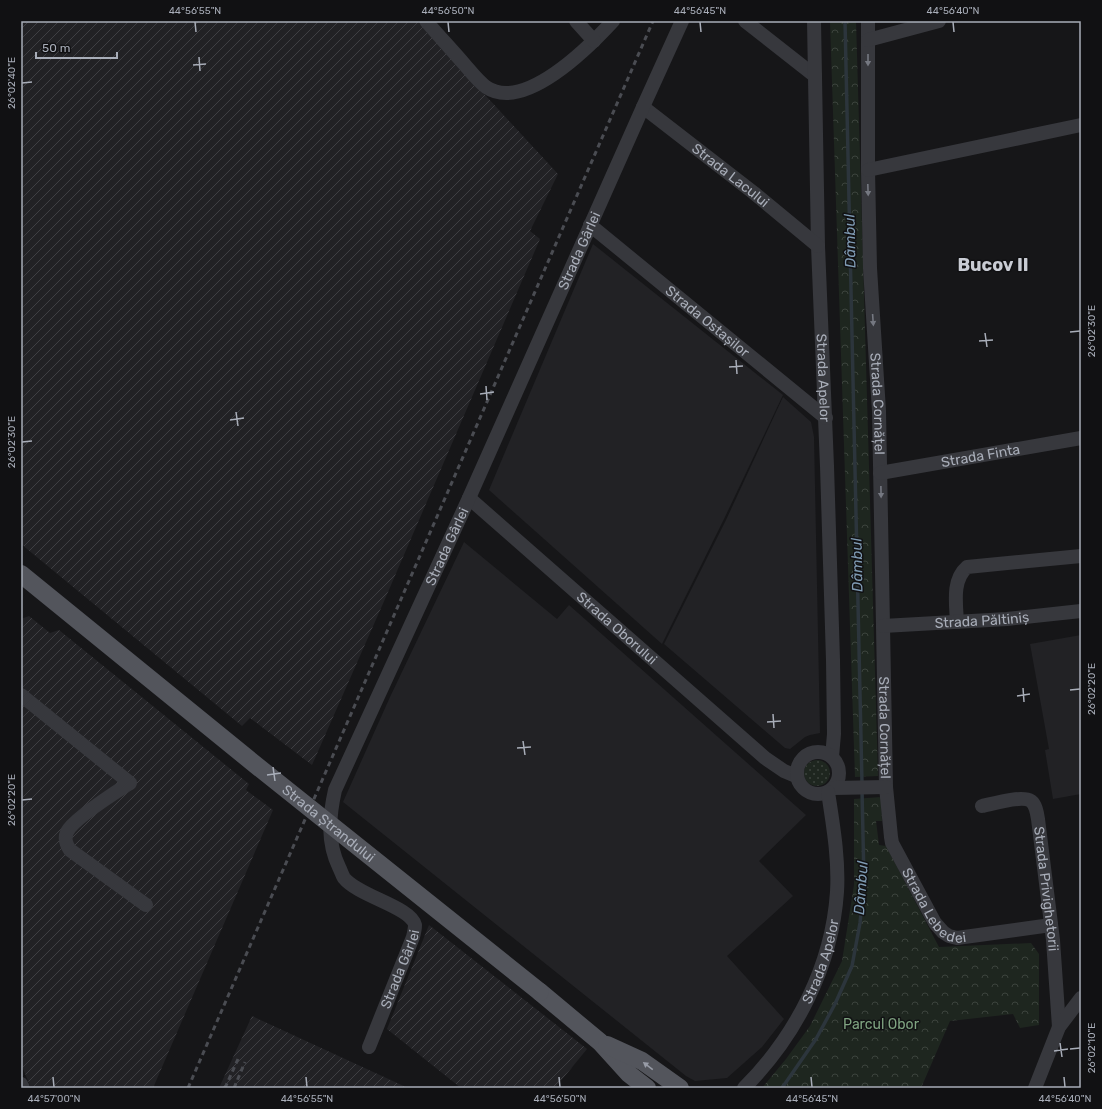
<svg xmlns="http://www.w3.org/2000/svg" width="1102" height="1109" viewBox="0 0 1102 1109" font-family="Rubik,sans-serif">
<style>
.built{fill:#222225}
.industrial{fill:url(#industrial-furrows)}
.grass{fill:url(#grass-dots)}
.forest{fill:url(#forest-crowns)}
.lines{fill:none;stroke-linecap:round;stroke-linejoin:round}
.stream{stroke:#2c353c;stroke-width:3.5}
.minor{stroke:#37383d;stroke-width:14}
.major{stroke:#53555c;stroke-width:18}
.rail{stroke:#4a4c52;stroke-width:3;stroke-dasharray:5 4;stroke-linecap:butt}
.major-bridge{stroke:#53555c;stroke-width:18}
.oneway{fill:#757881}
.oneway2{fill:#979ba6}
.ticks{fill:none;stroke:#a8adb8;stroke-width:1.5}
.labels{text-anchor:middle;stroke-width:3;stroke-linejoin:round;paint-order:stroke}
.street-label{font-size:14px;fill:#a8adb8;stroke:#111113}
.park-label{font-size:14px;fill:#7fa381;stroke:#111113}
.water-label{font-size:15px;font-style:italic;fill:#7f9bb3;stroke:#111113}
.district-label{font-size:18px;font-weight:bold;fill:#c9ccd4;stroke:#111113}
.neatline{fill:none;stroke:#a8adb8;stroke-width:1.5}
.ticks-label{font-size:10px;text-anchor:middle;fill:#a8adb8}
</style>
<defs>
<pattern id="industrial-furrows" width="10" height="10" patternUnits="userSpaceOnUse"><rect width="10" height="10" fill="#222225"/><path d="M-1 1l2-2M0 10L10 0M9 11l2-2" fill="none" stroke="#3f3f43"/></pattern>
<pattern id="grass-dots" width="8" height="8" patternUnits="userSpaceOnUse"><rect width="8" height="8" fill="#1e261f"/><path d="M2 2h.1M6 6h.1" fill="none" stroke="#3c433d" stroke-width="1.8" stroke-linecap="round"/></pattern>
<pattern id="forest-crowns" width="20" height="18" patternUnits="userSpaceOnUse"><rect width="20" height="18" fill="#1e261f"/><path d="M2 6a3 3 0 1 1 6 0M12 15a3 3 0 1 1 6 0" fill="none" stroke="#3c433d"/></pattern>
</defs>
<rect width="100%" height="100%" fill="#161618"/>
<g class="built">
<polygon points="593,244 783,395 724,519 662,644 489,490"/>
<polygon points="783,397 811,422 814,437 820,733 810,735 805,737 790,749 785,748 664,644 726,520"/>
<polygon points="464,542 557,619 569,605 806,815 759,861 793,896 727,956 784,1019 762,1047 727,1078 695,1081 686,1076 343,802 390,697"/>
<polygon points="1081,635 1081,794 1053,799 1045,750 1049,749 1030,644"/>
</g>
<g class="industrial">
<polygon points="21,21 417,21 558,174 530,231 540,239 385,599 312,765 250,718 242,726 21,544"/>
<polygon points="29,616 50,633 59,630 249,784 246,790 273,810 153,1088 31,1088 21,1064 21,619"/>
<polygon points="429,925 587,1049 555,1088 461,1088 387,1029"/>
<polygon points="252,1016 408,1088 219,1088"/>
</g>
<circle class="grass" cx="817" cy="773" r="13"/>
<g class="forest">
<polygon points="830,21 856,21 878,776 855,777"/>
<polygon points="881,797 882,821 876,821 879,845 886,846 939,947 1031,943 1039,954 1039,1025 1020,1028 1013,1014 950,1021 921,1088 762,1088 786,1059 810,1026 842,961 854,885 854,799"/>
</g>
<g class="lines">
<g class="stream">
<polyline points="845,21 862,783"/>
<polyline points="782,1088 816,1039 835,1004 852,966 860,923 864,881 862,790"/>
</g>
<g class="minor">
<path d="M426,21C439,36 452,50 465,65C471,72 478,81 486,87C524,113 589,47 613,21"/>
<polyline points="576,21 594,41"/>
<polyline points="745,21 815,76"/>
<path id="s1" d="M814,21L818,246L827,466L833,660L834,734L832,757"/>
<path id="s2" d="M868,21V170L870,268L879,411L886,787L891,837L892,843L935,923L943,932L949,936L957,938L1051,925"/>
<polyline points="868,40 939,21"/>
<path id="s3" d="M643,107L754,193L818,246"/>
<polyline points="868,170 1081,125"/>
<path id="s4" d="M590,225L826,418"/>
<path id="s5" d="M880,473L1081,438"/>
<path id="s6" d="M469,498L765,758L784,771L796,776"/>
<path d="M957,622C956,603 952,580 967,567L1081,556"/>
<path id="s7" d="M883,626L1007,619L1081,611"/>
<path d="M21,695L130,783C116,792 73,819 67,832C64,839 66,844 70,850L146,905"/>
<circle cx="818" cy="773" r="21"/>
<polyline points="834,788 886,787"/>
<path id="s8" d="M982,806C992,804 1022,795 1031,801C1036,805 1037,813 1038,819L1053,940L1059,1027"/>
<path id="s9" d="M369,1047L413,937C414,933 415,928 415,925C411,907 358,896 344,878C342,875 341,871 339,867C327,842 329,817 335,790L469,498L643,107L682,21"/>
<polyline points="21,1084 23,1088"/>
<path id="s10" d="M744,1088C796,1036 832,966 837,892C839,859 833,825 828,792"/>
<polyline points="1035,1088 1059,1027 1081,998"/>
</g>
<g class="major">
<polyline points="540,992 600,1042 629,1074 647,1088"/>
<polyline points="607,1045 642,1061 680,1088"/>
</g>
<g class="rail">
<polyline points="188,1088 653,21"/>
<polyline points="225,1088 238,1059"/>
<polyline points="234,1088 245,1062"/>
</g>
<path class="major-bridge" id="s11" d="M21,574L257,766L540,992"/>
</g>
<defs><path id="oneway-solid" d="M-6-.8H1V-3.2L6.5 0L1 3.2V.8H-6Z"/></defs>
<g class="oneway">
<use href="#oneway-solid" transform="translate(868 60) rotate(90)"/>
<use href="#oneway-solid" transform="translate(868 190) rotate(88)"/>
<use href="#oneway-solid" transform="translate(873 320) rotate(86)"/>
<use href="#oneway-solid" transform="translate(881 492) rotate(89)"/>
</g>
<use class="oneway2" href="#oneway-solid" transform="translate(648 1066) rotate(-143)"/>
<path class="ticks" d="M195,22L196,32M448,22L449,32M700,22L701,32M953,22L954,32M199,57L200,71M193,65L206,64M22,83L32,82M1070,332L1080,331M985,333L987,347M979,341L993,340M736,360L737,374M729,367L743,366M486,386L487,400M480,394L494,392M236,412L238,426M230,420L244,418M22,442L32,441M1023,688L1024,702M1070,690L1080,689M1017,696L1030,694M773,714L774,728M767,722L781,721M523,741L525,755M517,748L531,747M273,767L275,781M267,775L281,773M22,800L32,799M1060,1043L1062,1057M1070,1049L1080,1048M1054,1051L1068,1049M53,1077L54,1087M306,1077L307,1087M559,1077L560,1087M811,1077L812,1087M1064,1077L1065,1087"/>
<g class="labels">
<g class="street-label">
<text dy="5" stroke="none"><textPath href="#s3" startOffset="111">Strada Lacului</textPath></text>
<text dy="5" stroke="none"><textPath href="#s9" startOffset="900">Strada Gârlei</textPath></text>
<text dy="5" stroke="none"><textPath href="#s4" startOffset="152">Strada Ostașilor</textPath></text>
<text dy="5" stroke="none"><textPath href="#s1" startOffset="357">Strada Apelor</textPath></text>
<text dy="5" stroke="none"><textPath href="#s2" startOffset="383">Strada Cornățel</textPath></text>
<text dy="5" stroke="none"><textPath href="#s5" startOffset="102">Strada Finta</textPath></text>
<text dy="5" stroke="none"><textPath href="#s9" startOffset="576">Strada Gârlei</textPath></text>
<text dy="5" stroke="none"><textPath href="#s7" startOffset="99">Strada Păltiniș</textPath></text>
<text dy="5" stroke="none"><textPath href="#s6" startOffset="197">Strada Oborului</textPath></text>
<text dy="5" stroke="none"><textPath href="#s2" startOffset="707">Strada Cornățel</textPath></text>
<text dy="5" stroke="none"><textPath href="#s11" startOffset="396">Strada Ștrandului</textPath></text>
<text dy="5" stroke="none"><textPath href="#s8" startOffset="140">Strada Privighetorii</textPath></text>
<text dy="5" stroke="none"><textPath href="#s2" startOffset="901">Strada Lebedei</textPath></text>
<text dy="5" stroke="none"><textPath href="#s10" startOffset="150">Strada Apelor</textPath></text>
<text dy="5" stroke="none"><textPath href="#s9" startOffset="84">Strada Gârlei</textPath></text>
</g>
<g class="park-label">
<text x="881" y="1029">Parcul Obor</text>
</g>
<g class="water-label">
<text transform="translate(850 241) rotate(-91)" y="5">Dâmbul</text>
<text transform="translate(857 565) rotate(-91)" y="5">Dâmbul</text>
<text transform="translate(861 888) rotate(-86)" y="5">Dâmbul</text>
</g>
<g class="district-label">
<text x="993" y="271">Bucov II</text>
</g>
</g>
<rect width="1102" height="1109" fill="none" stroke="#111113" stroke-width="44"/>
<path d="M36 52v6h81v-6" fill="none" stroke="#a8adb8" stroke-width="2"/>
<text x="42" y="52" font-size="12" fill="#a8adb8" stroke="#111113" stroke-width="3" paint-order="stroke">50 m</text>
<rect x="22" y="22" width="1058" height="1065" class="neatline"/>
<g class="ticks-label">
<text x="195" y="14">44°56'55"N</text>
<text x="448" y="14">44°56'50"N</text>
<text x="700" y="14">44°56'45"N</text>
<text x="953" y="14">44°56'40"N</text>
<text transform="translate(11 83) rotate(-90)" y="4">26°02'40"E</text>
<text transform="translate(1091 331) rotate(-90)" y="4">26°02'30"E</text>
<text transform="translate(11 442) rotate(-90)" y="4">26°02'30"E</text>
<text transform="translate(1091 689) rotate(-90)" y="4">26°02'20"E</text>
<text transform="translate(11 800) rotate(-90)" y="4">26°02'20"E</text>
<text transform="translate(1091 1048) rotate(-90)" y="4">26°02'10"E</text>
<text x="54" y="1102">44°57'00"N</text>
<text x="307" y="1102">44°56'55"N</text>
<text x="560" y="1102">44°56'50"N</text>
<text x="812" y="1102">44°56'45"N</text>
<text x="1065" y="1102">44°56'40"N</text>
</g>
</svg>
